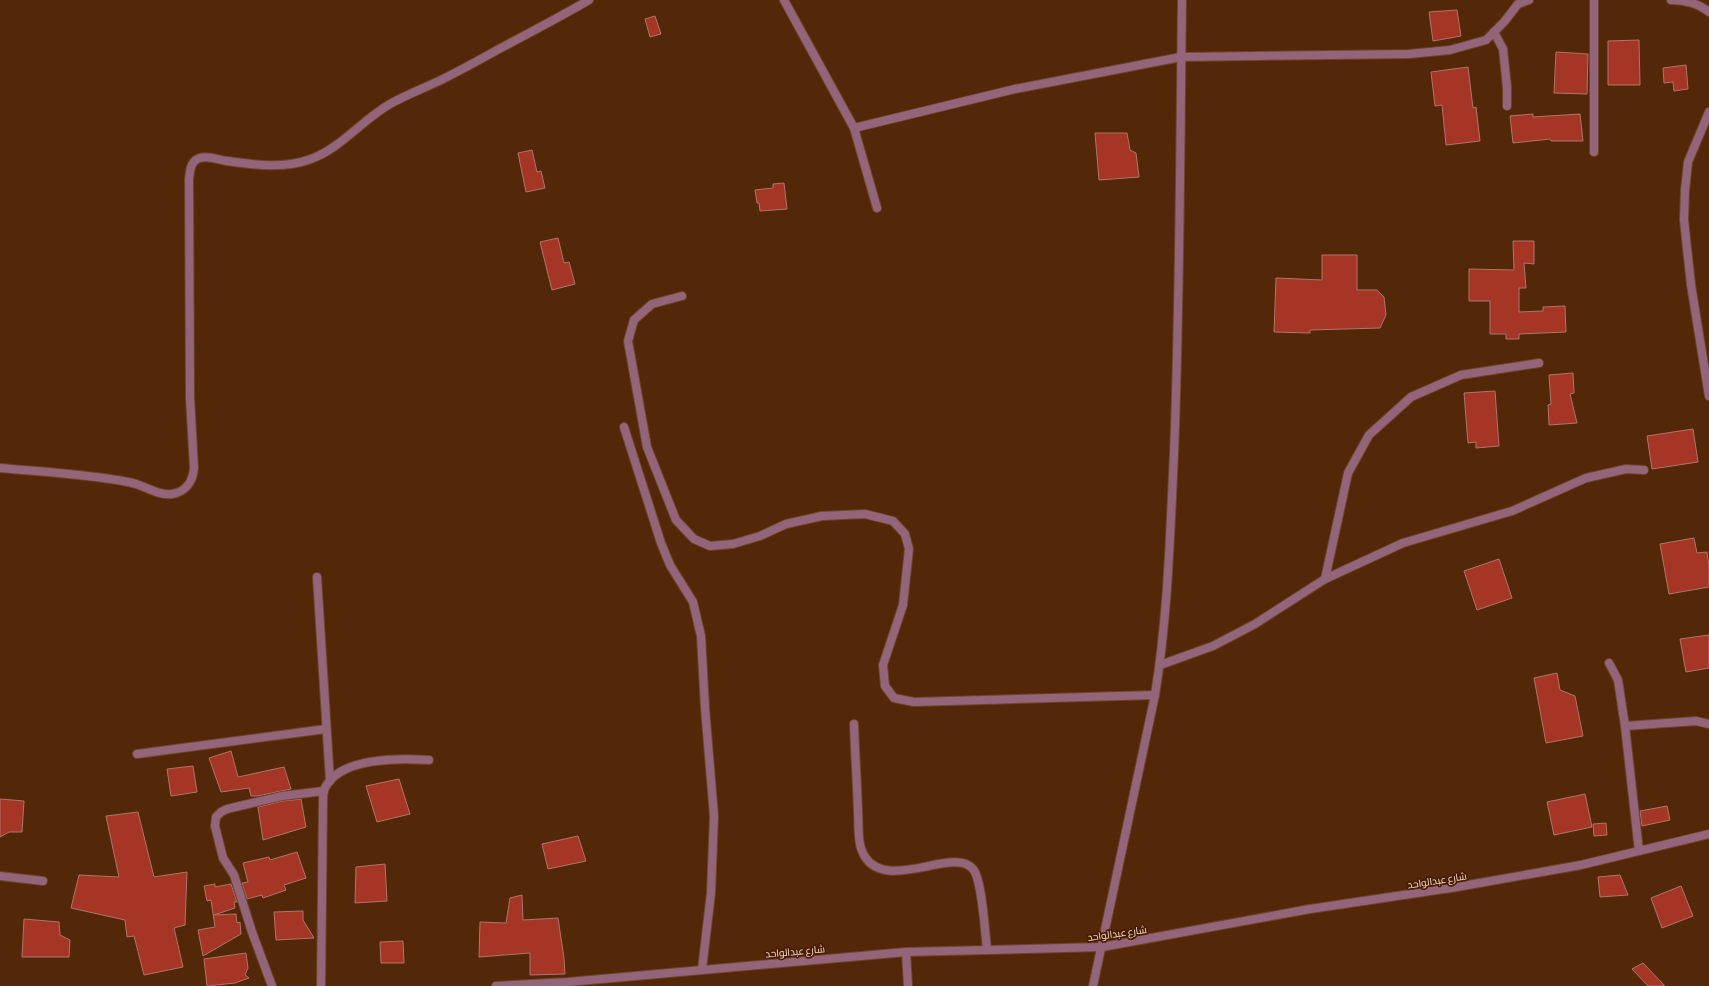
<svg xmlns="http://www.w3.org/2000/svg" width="1709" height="986" viewBox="0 0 1709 986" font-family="'Asap Condensed',Cairo,sans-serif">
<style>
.building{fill:#a53525;stroke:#b0756a}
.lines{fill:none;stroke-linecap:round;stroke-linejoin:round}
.minor-casing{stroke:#6e4529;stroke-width:10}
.tertiary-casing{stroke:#6e4529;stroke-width:10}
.minor{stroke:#94657a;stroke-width:8}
.tertiary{stroke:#94657a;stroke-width:8}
.labels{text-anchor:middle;stroke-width:3.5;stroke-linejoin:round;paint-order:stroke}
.street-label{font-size:10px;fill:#fbdece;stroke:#481d00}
</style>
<rect width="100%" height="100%" fill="#532809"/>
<g class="building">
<polygon points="1457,10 1461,36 1433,41 1429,12"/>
<polygon points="655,16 661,34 650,37 645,19"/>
<polygon points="1639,40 1640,85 1608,85 1608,41"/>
<polygon points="1556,52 1588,54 1587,94 1554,93"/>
<polygon points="1686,65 1688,89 1674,91 1673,82 1664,83 1663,68"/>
<polygon points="1468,67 1473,108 1476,107 1480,141 1446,145 1442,105 1435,106 1431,72"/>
<polygon points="1533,114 1533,117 1580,114 1583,141 1551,141 1550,139 1513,143 1510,116"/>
<polygon points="1095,133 1127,133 1130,150 1136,153 1139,177 1099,180"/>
<polygon points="532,150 537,172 541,171 545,188 526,192 518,153"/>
<polygon points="784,183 787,209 760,211 759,203 757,203 755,190 773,188 773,184"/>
<polygon points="558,238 564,263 569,262 575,284 552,290 540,242"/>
<polygon points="1513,241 1534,241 1534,264 1524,263 1526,288 1519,288 1519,312 1543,311 1543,307 1565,306 1566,332 1519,334 1519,339 1506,339 1506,334 1490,334 1490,301 1469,301 1469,269 1514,270"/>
<polygon points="1322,255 1357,255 1357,290 1377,290 1384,297 1386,315 1380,328 1310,330 1310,333 1274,332 1276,278 1322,280"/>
<polygon points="1573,373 1574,393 1570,394 1577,423 1549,425 1548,405 1551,404 1549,375"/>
<polygon points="1495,391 1499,446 1476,448 1476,442 1468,443 1464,393"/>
<polygon points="1693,429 1698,462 1652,469 1647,436"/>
<polygon points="1694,538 1697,553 1707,552 1709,566 1709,587 1669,594 1660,544"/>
<polygon points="1499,559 1512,598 1477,610 1464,571"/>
<polygon points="1709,635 1709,668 1686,672 1680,639"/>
<polygon points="1557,673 1560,690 1575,696 1583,736 1546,743 1534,678"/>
<polygon points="231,751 238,777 284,767 291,789 257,796 251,796 249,788 221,792 209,758"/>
<polygon points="193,766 197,792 171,796 167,769"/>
<polygon points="399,779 410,814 377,822 366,786"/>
<polygon points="1585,794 1592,827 1554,835 1547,802"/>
<polygon points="0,799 24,801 22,832 9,832 0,837"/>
<polygon points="301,799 306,827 263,840 258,807 283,801"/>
<polygon points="1667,806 1670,820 1642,826 1640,811"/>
<polygon points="138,812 154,877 187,872 185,925 174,928 183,967 144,975 134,936 127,937 125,920 71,908 79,875 119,877 106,816"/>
<polygon points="1606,823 1607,835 1594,836 1593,824"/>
<polygon points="578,836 586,861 548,869 542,844"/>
<polygon points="297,852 306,878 284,885 286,890 263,898 262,895 247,899 242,883 248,882 243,863 269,857 270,860"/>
<polygon points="385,864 387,901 355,903 356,867"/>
<polygon points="1620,875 1628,895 1600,897 1598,877"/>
<polygon points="215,884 215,887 231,884 237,902 234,902 235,908 214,915 236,914 237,923 240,922 241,934 203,956 198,930 215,927 211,900 207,901 204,886"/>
<polygon points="1681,886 1693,916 1662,928 1651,898"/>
<polygon points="522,895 523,920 558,918 564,958 565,974 530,975 530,953 479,957 480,922 506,923 510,898"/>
<polygon points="303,911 303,920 314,938 276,940 274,912"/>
<polygon points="24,919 59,922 60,935 70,940 69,957 22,957"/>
<polygon points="403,941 404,963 381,963 380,942"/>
<polygon points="246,953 248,968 245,975 249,978 235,983 207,986 204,959"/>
<polygon points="1643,963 1665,986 1648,986 1632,969"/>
</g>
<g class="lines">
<g class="minor-casing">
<g id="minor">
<polyline points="784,0 854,128 877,208"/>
<polyline points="1594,0 1594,152"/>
<path d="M1671,0C1686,0 1698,3 1709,12"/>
<polyline points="1494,32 1503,49 1507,87 1507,106"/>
<polyline points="1709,112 1688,162 1685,190 1684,220 1691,285 1709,396"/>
<polyline points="854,128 1015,89 1181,57 1409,54 1450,50 1486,40 1504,22 1518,4 1529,0"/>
<polyline points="682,296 652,304 634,320 628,341 647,447 676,520 694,539 710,546 733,544 760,536 786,524 822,516 865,514 893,521 905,534 909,549 903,605 883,665 885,686 894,698 914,702 1155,695"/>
<polyline points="624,427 661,543 670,565 693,602 701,636 705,708 714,816 711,893 702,969"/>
<path d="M0,468C42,472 86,474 128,482C143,484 157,496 172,494C186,492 193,481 194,468L190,398L189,180C190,171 190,161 200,158C209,155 218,160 227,161C255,165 284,169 311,159C341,148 362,120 390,104C408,94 427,87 445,78C463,69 481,59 499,49C529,33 560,17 589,0"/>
<polyline points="317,577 330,781"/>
<polyline points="1325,579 1403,543 1512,511 1586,478 1626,469 1644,470"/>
<polyline points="1609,663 1618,680 1625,726 1696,721 1709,724"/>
<polyline points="1160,665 1213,646 1255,624 1325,579 1348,473 1369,435 1411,397 1461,375 1539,363"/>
<path d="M854,724C855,753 857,782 858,812C859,824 857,840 862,851C881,897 953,845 973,869C982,879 985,933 987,949"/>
<polyline points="1625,726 1639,851"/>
<polyline points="137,754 326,729"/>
<polyline points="0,876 43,881"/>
<polyline points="906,952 908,986"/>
<polyline points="272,986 252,932 234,875 223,858 215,826 216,817 221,812 227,809 282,796 324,791"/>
<path d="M321,986L323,803C323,799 323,794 324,790C338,757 399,758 429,760"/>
<polyline points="496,986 568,982 906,952 1102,947 1310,909 1457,887 1581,865 1709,834"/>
</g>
</g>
<g class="tertiary-casing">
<path id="tertiary" d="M1093,986L1155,695C1168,615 1170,534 1174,454C1180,303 1180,151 1182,0"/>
</g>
<use href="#minor" class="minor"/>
<use href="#tertiary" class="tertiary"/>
</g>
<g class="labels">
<g class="street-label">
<text transform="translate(1437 880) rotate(-9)" y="4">شارع عبدالواحد</text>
<text transform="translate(1117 933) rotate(-8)" y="4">شارع عبدالواحد</text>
<text transform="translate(795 951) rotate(-5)" y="4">شارع عبدالواحد</text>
</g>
</g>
</svg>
